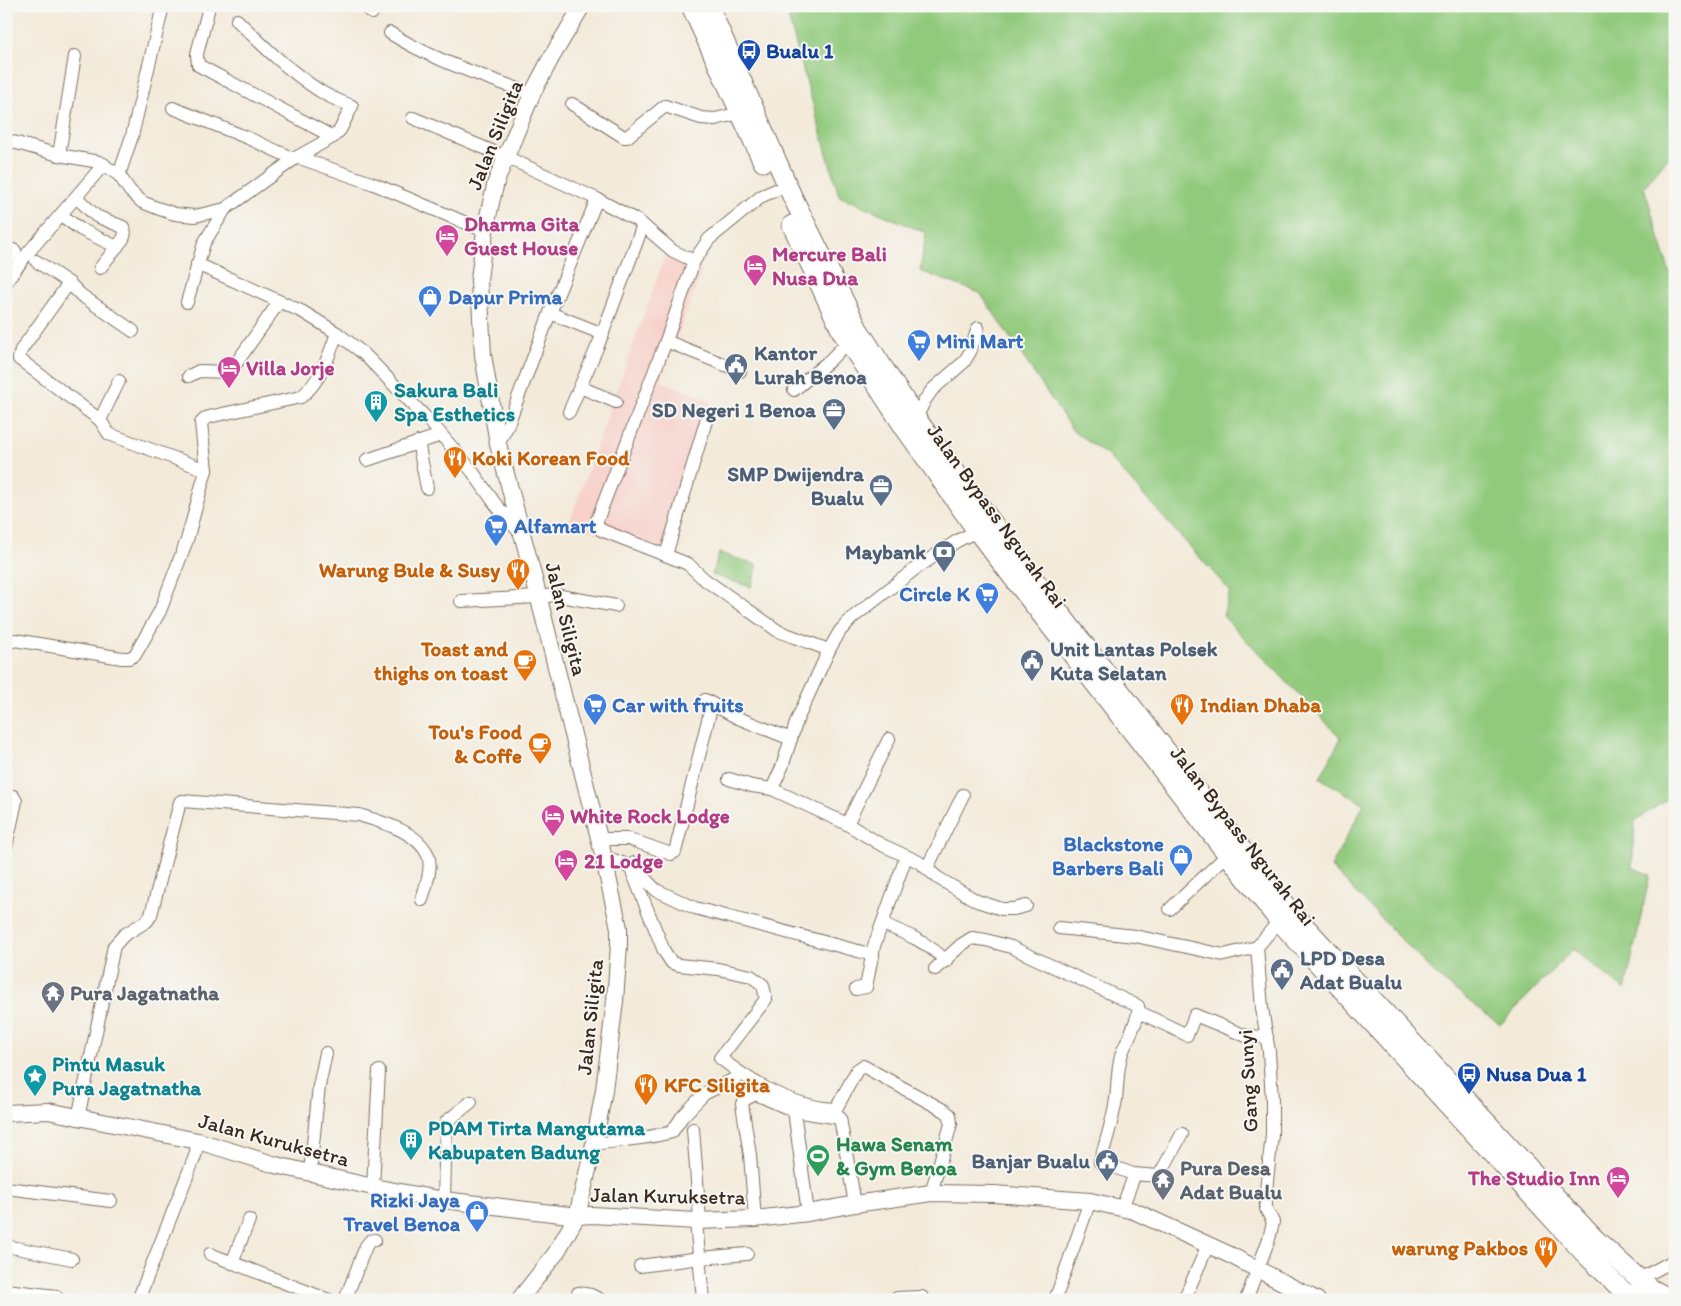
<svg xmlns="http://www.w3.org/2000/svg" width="1681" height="1306" viewBox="0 0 1681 1306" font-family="Itim,sans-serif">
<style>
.built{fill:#f7d0c9}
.green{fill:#91ca7d;stroke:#667a4e}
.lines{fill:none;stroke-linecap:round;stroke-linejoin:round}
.minor-casing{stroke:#7b6d5f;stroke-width:14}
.major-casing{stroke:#7b6d5f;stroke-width:18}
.highway-casing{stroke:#7b6d5f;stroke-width:21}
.minor{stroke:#fff;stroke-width:12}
.major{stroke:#fff;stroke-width:16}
.highway{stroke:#fff;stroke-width:19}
.labels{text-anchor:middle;stroke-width:4;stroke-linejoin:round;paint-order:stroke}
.transit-label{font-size:21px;font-weight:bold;fill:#164399;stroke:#f6f6f2;text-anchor:start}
.street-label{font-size:21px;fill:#3b2a1e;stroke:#f6f6f2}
.hotel-label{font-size:21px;font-weight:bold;fill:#b23c85;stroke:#f6f6f2;text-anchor:start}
.shop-label{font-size:21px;font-weight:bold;fill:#366cbe;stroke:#f6f6f2;text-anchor:start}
.service-label{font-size:21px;font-weight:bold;fill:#4e5e75;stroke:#f6f6f2;text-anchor:end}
.culture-label{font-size:21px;font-weight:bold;fill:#0d838f;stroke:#f6f6f2;text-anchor:start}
.food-label{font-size:21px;font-weight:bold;fill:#c56008;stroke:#f6f6f2;text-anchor:end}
.worship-label{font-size:21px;font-weight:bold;fill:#5b616d;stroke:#f6f6f2;text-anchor:start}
.leisure-label{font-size:21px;font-weight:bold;fill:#27864d;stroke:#f6f6f2;text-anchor:start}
</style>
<rect width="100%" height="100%" fill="#f6f6f2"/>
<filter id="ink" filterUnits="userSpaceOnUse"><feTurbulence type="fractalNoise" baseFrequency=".02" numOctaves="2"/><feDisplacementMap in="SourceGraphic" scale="10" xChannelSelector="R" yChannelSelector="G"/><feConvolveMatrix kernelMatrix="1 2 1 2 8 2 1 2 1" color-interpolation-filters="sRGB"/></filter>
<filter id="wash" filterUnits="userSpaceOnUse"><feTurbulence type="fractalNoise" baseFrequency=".0096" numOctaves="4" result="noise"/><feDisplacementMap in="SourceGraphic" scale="20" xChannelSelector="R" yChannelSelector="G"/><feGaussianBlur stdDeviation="1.12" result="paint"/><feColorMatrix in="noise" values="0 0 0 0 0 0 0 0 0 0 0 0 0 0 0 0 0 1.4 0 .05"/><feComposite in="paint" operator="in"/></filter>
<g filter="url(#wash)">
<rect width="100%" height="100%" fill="#f3ead9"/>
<polygon class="built" points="666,253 703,269 660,381 711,401 661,557 569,523"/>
<g class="green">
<polygon points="785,6 1675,6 1675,153 1672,153 1644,187 1675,290 1675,768 1671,770 1669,798 1635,821 1632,867 1650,875 1625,990 1573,949 1500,1025 1437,976 1331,867 1364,804 1320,778 1341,738 1223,616 1230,591 1107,455 1073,431 980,293 920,271 926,233 839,196"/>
<polygon points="719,553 758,565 751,587 712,575"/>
</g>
</g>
<g filter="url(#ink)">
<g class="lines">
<g class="minor-casing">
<g id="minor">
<polyline points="364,6 372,13"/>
<polyline points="208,11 197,54 198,65 333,137"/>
<path d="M390,33C434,61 484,76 532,94"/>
<polyline points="572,104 624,137 627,137 665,106 701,118 715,119 740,113"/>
<polyline points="173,108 248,138 294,159"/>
<polyline points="413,118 506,157 597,199 638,221 673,251 694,261"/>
<path d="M6,140L59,155L99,162L119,175L130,191L142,202L157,208L175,214L195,216L225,209L297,157L333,137L340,130L352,106C342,102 330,98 320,91C289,71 263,46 237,20"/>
<polyline points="59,155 75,56"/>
<polyline points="297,157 374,184 485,231"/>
<polyline points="119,175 132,136 163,6"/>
<polyline points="776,190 762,196 709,239 694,261 666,341 596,523 601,530 688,564 704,579 778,631 829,650"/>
<path d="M76,197L96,216L123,227C126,231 125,235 123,239L100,268"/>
<polyline points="61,215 80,229 117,247"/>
<polyline points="6,247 15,251 6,262"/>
<polyline points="36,261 69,283 81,295 133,331"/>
<polyline points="197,264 303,312 337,333 364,354 433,425 472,471 496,505 520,533"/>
<polyline points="6,282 27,254 104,164"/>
<polyline points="69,283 21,350 19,359 100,420 109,434 206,470"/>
<polyline points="187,302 204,243 225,209"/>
<polyline points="550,313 603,334"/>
<polyline points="666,341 740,371"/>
<polyline points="189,376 199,371 230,372 279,302"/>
<polyline points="580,387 616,402"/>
<polyline points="794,390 829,361 848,342"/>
<polyline points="569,412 599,343 643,225"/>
<polyline points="916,418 925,400 932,390 964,362 970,352 978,328"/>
<polyline points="100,420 119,381"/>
<polyline points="418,442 427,488"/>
<polyline points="498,444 507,427 550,313 597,199"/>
<polyline points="367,460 441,435"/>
<polyline points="666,555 706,421"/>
<polyline points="461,601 538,597 555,595 616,606"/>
<path d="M6,644L15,640L122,658H129L135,655L160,611L187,540L206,470L201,423L206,418L213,416L301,397C321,381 329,356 337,333"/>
<polyline points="705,700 738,718 791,739"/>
<polyline points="729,779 752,786 772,789 847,824 880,844 919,862 938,878 977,901 1002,909 1014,909 1026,906"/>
<polyline points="772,789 782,767 797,720 829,650 840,631 852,618 915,569 957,541 977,531"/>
<polyline points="6,796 13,796 16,801 6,847"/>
<polyline points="847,824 889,739"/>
<polyline points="600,839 629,839 671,854 675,852 712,704"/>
<path d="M604,857L622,863L631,869L664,951L672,963L679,965L718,969L751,976L763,985L766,999L720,1058C753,1084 793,1107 836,1109L857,1070L863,1066L945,1111L950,1115L951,1124L931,1193"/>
<polyline points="634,863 637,865 644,878 656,890 695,908 873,955"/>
<polyline points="927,868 963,795"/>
<polyline points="1170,909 1227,855"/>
<path d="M883,924C907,934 927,942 946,961"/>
<polyline points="1059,928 1135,936 1224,955 1257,947 1279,921"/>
<path d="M935,969L961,945L972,938L986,940L1011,947L1138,1006C1141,1016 1126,1042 1122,1053C1117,1068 1118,1083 1116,1099C1113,1120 1106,1141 1100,1162L1133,1174"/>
<polyline points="856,989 866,987 874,946 906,857"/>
<polyline points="1139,1012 1187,1035 1195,1015 1246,1036 1267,1037"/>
<polyline points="794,1111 808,1213"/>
<path d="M78,1118L114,946L124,935L147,921L151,915L180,802L182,801L359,815C382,822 417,831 428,855C433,869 425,887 422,900"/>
<polyline points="693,1129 700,1220"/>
<path d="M594,1144C620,1140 647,1139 672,1132L682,1117L704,1094L742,1075"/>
<polyline points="310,1173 319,1086 326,1053"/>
<polyline points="373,1187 379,1071"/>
<polyline points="6,1188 111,1201"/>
<polyline points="444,1200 446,1122 471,1102"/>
<polyline points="1122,1208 1133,1179 1133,1174 1159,1176 1182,1134"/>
<polyline points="755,1219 750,1155 742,1104 744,1100 756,1094 794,1111 840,1118 855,1204"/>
<polyline points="696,1221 703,1300"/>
<polyline points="6,1246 72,1259"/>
<polyline points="210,1254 329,1300"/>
<polyline points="232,1263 249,1220"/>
<polyline points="640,1266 700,1258 747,1254"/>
<polyline points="1639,1279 1675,1260"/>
<polyline points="6,1290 56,1296"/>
<polyline points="578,1293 591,1295 601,1300"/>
<polyline points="1186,1295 1208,1245"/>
<polyline points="138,1300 195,1156 198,1141"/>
<polyline points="345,1300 366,1246 370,1241 375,1240"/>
<polyline points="894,1300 897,1298 922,1297"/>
<polyline points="1055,1300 1090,1201"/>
<polyline points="1246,1300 1269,1239 1273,1222 1266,1209 1266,1191 1272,1134 1272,1100 1269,1052 1262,1008 1257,947"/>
</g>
</g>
<g class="major-casing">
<g id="major">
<polyline points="6,1113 48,1111 198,1141 276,1165 373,1187 444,1200 577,1216 592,1215 696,1221 755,1219 808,1213 855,1204 931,1193 994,1194 1090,1201 1134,1211 1230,1255 1317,1300"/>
<polyline points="519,1300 556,1253 577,1216 594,1144 604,1090 615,1001 619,945 619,928 602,850 531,567 498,444 483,355 479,280 485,231 490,207 496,182 506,157 532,94 551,58 582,6"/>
</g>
</g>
<g class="highway-casing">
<g id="highway">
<polyline points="691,6 763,162"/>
<polyline points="709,6 792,196 858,329 916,418 1029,573 1285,905 1593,1237 1639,1279 1653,1290 1673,1300"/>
<polyline points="792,225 842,332 904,427 977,531 1041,614 1279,921 1584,1253 1624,1292 1640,1300"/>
</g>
</g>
<use href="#minor" class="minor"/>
<use href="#major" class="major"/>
<use href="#highway" class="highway"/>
</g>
</g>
<defs>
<g id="bus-pin" transform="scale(1.25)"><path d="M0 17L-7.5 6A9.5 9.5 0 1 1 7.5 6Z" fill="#1a4fb4" stroke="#f6f6f2"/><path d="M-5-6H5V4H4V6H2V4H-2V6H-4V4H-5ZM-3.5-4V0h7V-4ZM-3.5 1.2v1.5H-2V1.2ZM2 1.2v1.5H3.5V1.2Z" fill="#fff"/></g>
<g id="hotel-pin" transform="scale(1.25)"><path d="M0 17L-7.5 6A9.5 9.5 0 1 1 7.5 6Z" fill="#d1479c" stroke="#f6f6f2"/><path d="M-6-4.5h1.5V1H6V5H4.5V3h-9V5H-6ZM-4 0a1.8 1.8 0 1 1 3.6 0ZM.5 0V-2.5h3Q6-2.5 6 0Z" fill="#fff"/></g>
<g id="shop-pin" transform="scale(1.25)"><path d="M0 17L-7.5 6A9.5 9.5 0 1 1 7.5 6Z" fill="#3f7fe0" stroke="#f6f6f2"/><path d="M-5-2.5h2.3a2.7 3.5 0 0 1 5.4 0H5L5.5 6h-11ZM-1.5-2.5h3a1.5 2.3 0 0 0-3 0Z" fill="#fff"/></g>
<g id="supermarket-pin" transform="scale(1.25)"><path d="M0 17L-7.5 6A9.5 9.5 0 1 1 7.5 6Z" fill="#3f7fe0" stroke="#f6f6f2"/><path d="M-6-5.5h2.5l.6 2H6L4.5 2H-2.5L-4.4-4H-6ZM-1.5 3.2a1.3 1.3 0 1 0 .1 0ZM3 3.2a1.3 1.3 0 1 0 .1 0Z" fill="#fff"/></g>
<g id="civic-pin" transform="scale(1.25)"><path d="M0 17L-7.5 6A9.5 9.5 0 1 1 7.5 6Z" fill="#5c6f8a" stroke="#f6f6f2"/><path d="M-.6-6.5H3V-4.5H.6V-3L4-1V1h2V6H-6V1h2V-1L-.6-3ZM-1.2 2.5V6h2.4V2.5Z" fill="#fff"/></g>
<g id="building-pin" transform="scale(1.25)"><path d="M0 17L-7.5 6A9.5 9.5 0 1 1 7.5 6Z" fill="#0f9aa8" stroke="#f6f6f2"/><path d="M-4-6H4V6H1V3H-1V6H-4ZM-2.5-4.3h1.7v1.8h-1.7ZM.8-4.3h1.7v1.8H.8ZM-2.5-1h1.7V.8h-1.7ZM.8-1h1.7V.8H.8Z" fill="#fff"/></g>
<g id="office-pin" transform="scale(1.25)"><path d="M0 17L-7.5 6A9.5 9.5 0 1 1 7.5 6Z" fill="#5c6f8a" stroke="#f6f6f2"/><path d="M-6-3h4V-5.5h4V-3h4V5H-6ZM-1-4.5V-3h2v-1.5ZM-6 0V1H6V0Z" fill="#fff"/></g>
<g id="restaurant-pin" transform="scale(1.25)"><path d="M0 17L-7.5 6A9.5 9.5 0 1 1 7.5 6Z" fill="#e8710a" stroke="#f6f6f2"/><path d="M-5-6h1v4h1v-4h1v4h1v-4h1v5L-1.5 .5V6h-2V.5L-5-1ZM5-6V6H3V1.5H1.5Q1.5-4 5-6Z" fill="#fff"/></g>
<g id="bank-pin" transform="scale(1.25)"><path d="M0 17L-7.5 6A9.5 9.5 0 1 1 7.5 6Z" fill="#5c6f8a" stroke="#f6f6f2"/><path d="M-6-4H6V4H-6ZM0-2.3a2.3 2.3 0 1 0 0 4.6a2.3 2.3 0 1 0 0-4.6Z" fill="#fff"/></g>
<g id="cafe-pin" transform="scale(1.25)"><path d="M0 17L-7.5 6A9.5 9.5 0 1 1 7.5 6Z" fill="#e8710a" stroke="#f6f6f2"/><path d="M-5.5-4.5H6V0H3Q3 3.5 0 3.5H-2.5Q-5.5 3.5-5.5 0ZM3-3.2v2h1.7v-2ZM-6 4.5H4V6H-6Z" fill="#fff"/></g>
<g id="temple-pin" transform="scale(1.25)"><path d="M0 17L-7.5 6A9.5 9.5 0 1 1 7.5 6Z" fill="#6b7280" stroke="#f6f6f2"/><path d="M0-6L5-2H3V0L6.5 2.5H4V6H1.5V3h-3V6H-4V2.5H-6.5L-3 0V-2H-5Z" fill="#fff"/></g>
<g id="sight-pin" transform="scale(1.25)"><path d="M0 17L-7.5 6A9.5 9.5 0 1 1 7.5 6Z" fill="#0f9aa8" stroke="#f6f6f2"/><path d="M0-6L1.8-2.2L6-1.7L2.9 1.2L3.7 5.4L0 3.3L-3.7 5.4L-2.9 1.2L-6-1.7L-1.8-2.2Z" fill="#fff"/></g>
<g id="stadium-pin" transform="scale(1.25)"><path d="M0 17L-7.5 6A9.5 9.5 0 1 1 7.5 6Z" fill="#2e9e5b" stroke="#f6f6f2"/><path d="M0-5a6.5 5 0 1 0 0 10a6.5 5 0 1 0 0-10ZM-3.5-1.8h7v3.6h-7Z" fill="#fff"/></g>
</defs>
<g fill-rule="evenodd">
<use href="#bus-pin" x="749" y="51"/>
<use href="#hotel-pin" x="447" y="236"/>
<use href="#hotel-pin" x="755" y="266"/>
<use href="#shop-pin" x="430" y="297"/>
<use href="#supermarket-pin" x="919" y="341"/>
<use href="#civic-pin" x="736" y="365"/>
<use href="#hotel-pin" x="229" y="368"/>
<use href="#building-pin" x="376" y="402"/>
<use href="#office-pin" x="834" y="410"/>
<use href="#restaurant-pin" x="455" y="458"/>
<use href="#office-pin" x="881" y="486"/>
<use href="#supermarket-pin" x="496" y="526"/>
<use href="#bank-pin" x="944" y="552"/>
<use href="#restaurant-pin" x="518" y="570"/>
<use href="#supermarket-pin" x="987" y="594"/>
<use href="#cafe-pin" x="525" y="661"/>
<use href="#civic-pin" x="1032" y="661"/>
<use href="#supermarket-pin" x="595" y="705"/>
<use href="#restaurant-pin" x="1182" y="705"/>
<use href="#cafe-pin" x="540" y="744"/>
<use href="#hotel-pin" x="553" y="816"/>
<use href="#shop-pin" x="1181" y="856"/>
<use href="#hotel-pin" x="566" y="861"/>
<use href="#civic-pin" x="1282" y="970"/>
<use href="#temple-pin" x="53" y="993"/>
<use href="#bus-pin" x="1469" y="1074"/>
<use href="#sight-pin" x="35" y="1076"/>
<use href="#restaurant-pin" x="646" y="1085"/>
<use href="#building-pin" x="411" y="1140"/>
<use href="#stadium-pin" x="818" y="1156"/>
<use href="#civic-pin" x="1107" y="1161"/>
<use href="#hotel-pin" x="1618" y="1178"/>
<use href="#temple-pin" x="1163" y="1180"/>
<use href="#shop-pin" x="477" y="1212"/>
<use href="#restaurant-pin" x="1546" y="1248"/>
</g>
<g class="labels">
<g class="transit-label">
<text x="766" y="58">Bualu 1</text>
<text x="1486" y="1081">Nusa Dua 1</text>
</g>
<g class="street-label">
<text transform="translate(495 135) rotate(-68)" y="7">Jalan Siligita</text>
<text transform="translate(997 516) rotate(54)" y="7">Jalan Bypass Ngurah Rai</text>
<text transform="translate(566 619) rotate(76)" y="7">Jalan Siligita</text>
<text transform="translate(1243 836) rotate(52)" y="7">Jalan Bypass Ngurah Rai</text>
<text transform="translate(590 1017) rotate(-84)" y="7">Jalan Siligita</text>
<text transform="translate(1248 1081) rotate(-93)" y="7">Gang Sunyi</text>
<text transform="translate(274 1140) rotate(15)" y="7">Jalan Kuruksetra</text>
<text transform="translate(668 1196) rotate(1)" y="7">Jalan Kuruksetra</text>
</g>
<g class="hotel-label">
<text x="464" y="231">Dharma Gita<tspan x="464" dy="24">Guest House</tspan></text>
<text x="772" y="261">Mercure Bali<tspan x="772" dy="24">Nusa Dua</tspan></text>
<text x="246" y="375">Villa Jorje</text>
<text x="570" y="823">White Rock Lodge</text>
<text x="584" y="868">21 Lodge</text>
<text x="1600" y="1185" text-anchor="end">The Studio Inn</text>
</g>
<g class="shop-label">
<text x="448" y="304">Dapur Prima</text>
<text x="936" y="348">Mini Mart</text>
<text x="514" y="533">Alfamart</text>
<text x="970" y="601" text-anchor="end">Circle K</text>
<text x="612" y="712">Car with fruits</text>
<text x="1164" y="851" text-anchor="end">Blackstone<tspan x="1164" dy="24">Barbers Bali</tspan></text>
<text x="460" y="1207" text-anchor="end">Rizki Jaya<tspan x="460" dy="24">Travel Benoa</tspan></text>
</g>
<g class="service-label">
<text x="754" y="360" text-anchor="start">Kantor<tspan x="754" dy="24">Lurah Benoa</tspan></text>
<text x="816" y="417">SD Negeri 1 Benoa</text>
<text x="864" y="481">SMP Dwijendra<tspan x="864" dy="24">Bualu</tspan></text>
<text x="926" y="559">Maybank</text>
<text x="1050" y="656" text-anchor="start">Unit Lantas Polsek<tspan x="1050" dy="24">Kuta Selatan</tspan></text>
<text x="1300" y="965" text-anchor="start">LPD Desa<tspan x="1300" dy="24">Adat Bualu</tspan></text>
<text x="1090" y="1168">Banjar Bualu</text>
</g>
<g class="culture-label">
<text x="394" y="397">Sakura Bali<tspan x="394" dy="24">Spa Esthetics</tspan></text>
<text x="52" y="1071">Pintu Masuk<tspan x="52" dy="24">Pura Jagatnatha</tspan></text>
<text x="428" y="1135">PDAM Tirta Mangutama<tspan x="428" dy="24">Kabupaten Badung</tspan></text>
</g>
<g class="food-label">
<text x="472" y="465" text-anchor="start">Koki Korean Food</text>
<text x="500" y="577">Warung Bule &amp; Susy</text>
<text x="508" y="656">Toast and<tspan x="508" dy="24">thighs on toast</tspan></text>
<text x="1200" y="712" text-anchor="start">Indian Dhaba</text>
<text x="522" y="739">Tou's Food<tspan x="522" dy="24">&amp; Coffe</tspan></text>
<text x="664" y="1092" text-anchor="start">KFC Siligita</text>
<text x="1528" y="1255">warung Pakbos</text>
</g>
<g class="worship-label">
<text x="70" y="1000">Pura Jagatnatha</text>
<text x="1180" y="1175">Pura Desa<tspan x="1180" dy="24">Adat Bualu</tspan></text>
</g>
<g class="leisure-label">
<text x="836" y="1151">Hawa Senam<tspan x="836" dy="24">&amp; Gym Benoa</tspan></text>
</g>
</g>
<rect width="1681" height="1306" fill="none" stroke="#f6f6f2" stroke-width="25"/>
</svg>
